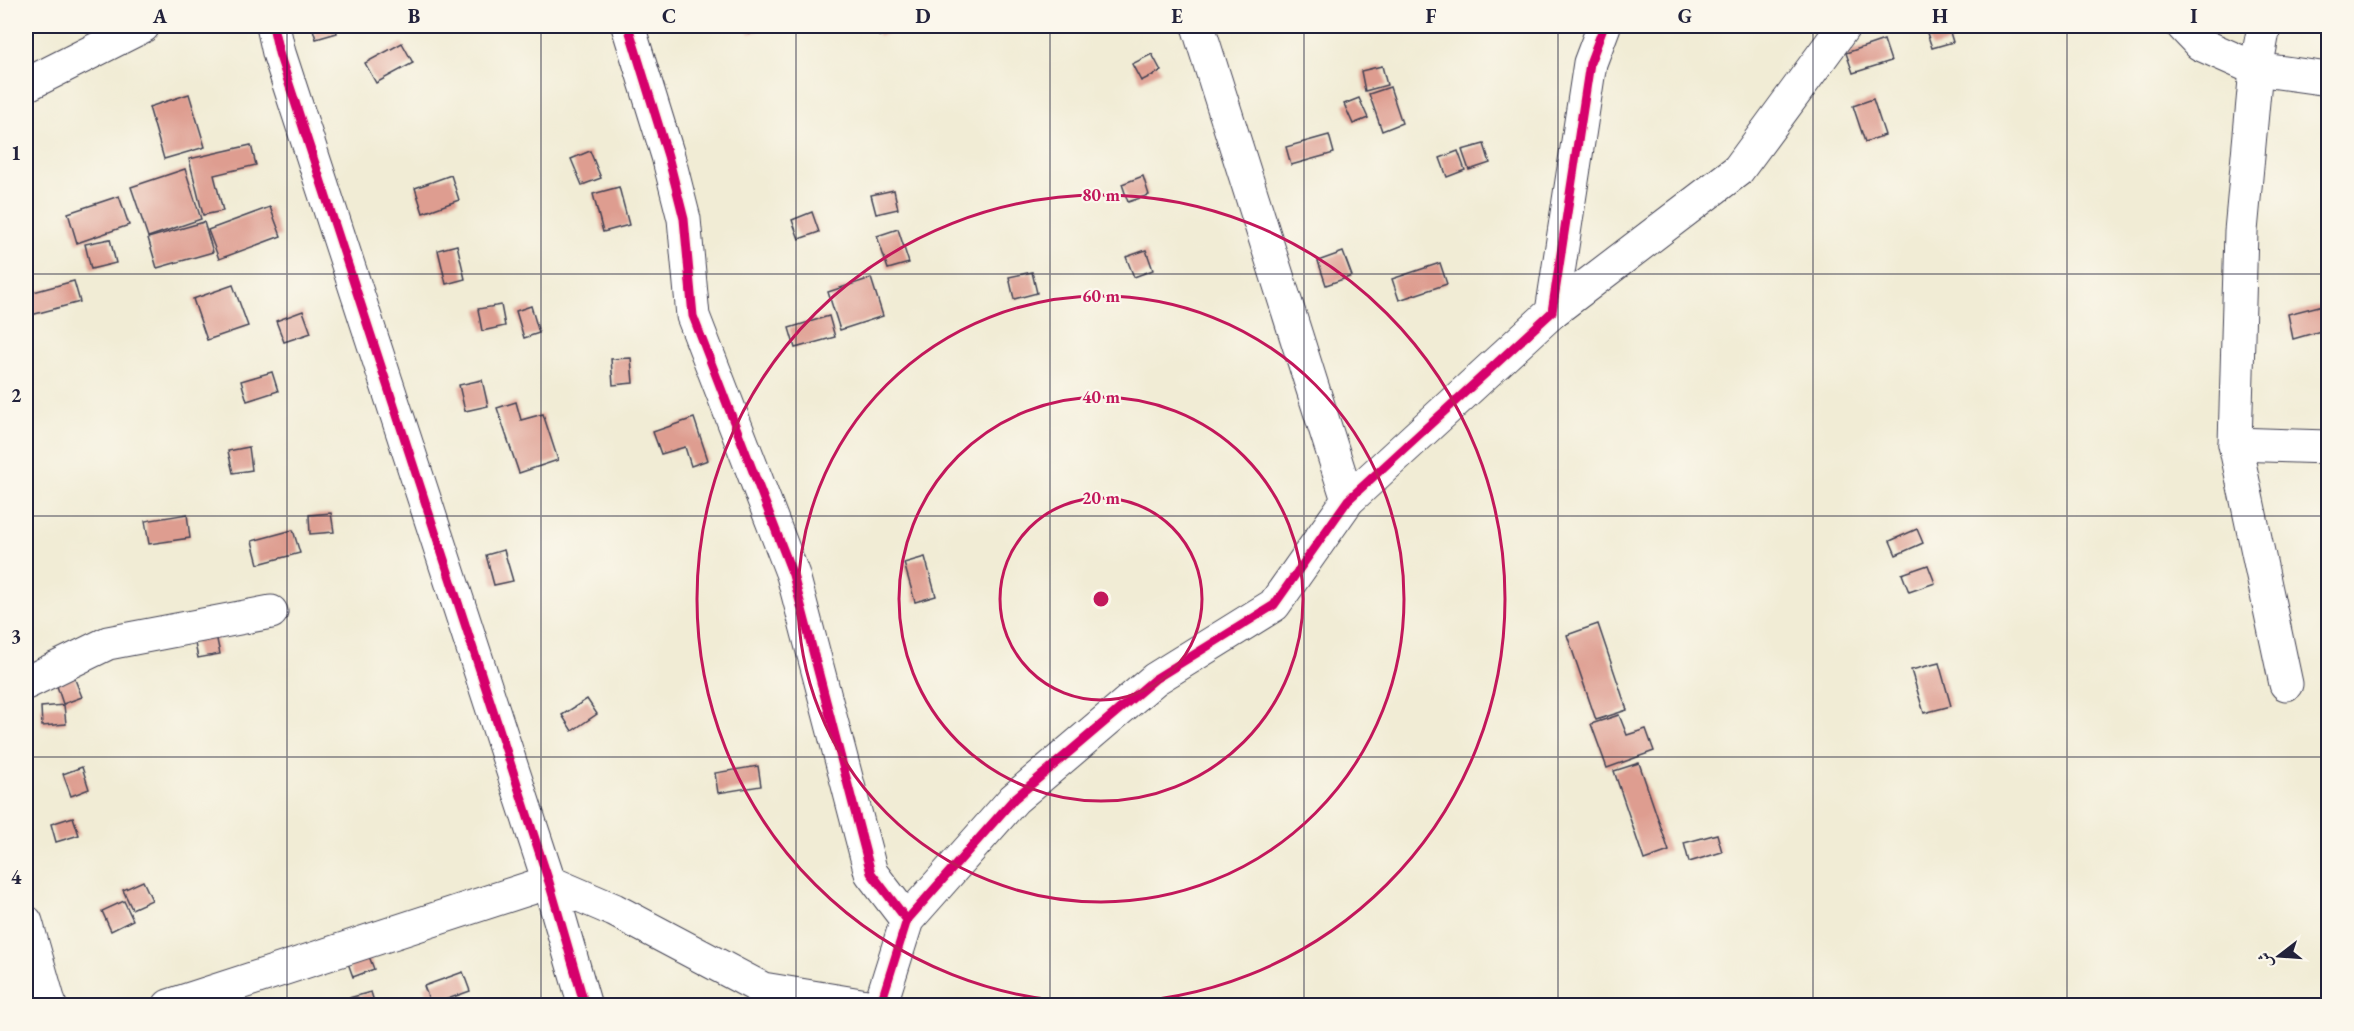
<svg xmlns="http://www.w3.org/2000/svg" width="2354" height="1031" viewBox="0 0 2354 1031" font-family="'EB Garamond',Amiri,serif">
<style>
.building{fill:#de9d90}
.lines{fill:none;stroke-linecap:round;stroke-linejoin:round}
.street-casing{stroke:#414052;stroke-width:35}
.street{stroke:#fff;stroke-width:33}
.cycleway-casing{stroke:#fbf7ec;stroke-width:13}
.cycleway{stroke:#d6006c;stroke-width:9}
.grid{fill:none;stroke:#22223b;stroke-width:1.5;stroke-opacity:0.55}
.ring{fill:none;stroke:#c2185b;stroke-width:3}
.centre{fill:#c2185b;stroke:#fbf7ec;stroke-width:3}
.ring-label{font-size:18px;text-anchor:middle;font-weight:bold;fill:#c2185b;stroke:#fbf7ec;stroke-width:4.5;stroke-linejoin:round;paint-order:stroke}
.neatline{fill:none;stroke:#22223b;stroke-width:2}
.grid-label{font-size:20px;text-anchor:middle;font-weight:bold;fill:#22223b}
</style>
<rect width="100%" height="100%" fill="#fbf7ec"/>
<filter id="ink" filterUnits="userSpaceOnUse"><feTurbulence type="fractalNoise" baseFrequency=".0167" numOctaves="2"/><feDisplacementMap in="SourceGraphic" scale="12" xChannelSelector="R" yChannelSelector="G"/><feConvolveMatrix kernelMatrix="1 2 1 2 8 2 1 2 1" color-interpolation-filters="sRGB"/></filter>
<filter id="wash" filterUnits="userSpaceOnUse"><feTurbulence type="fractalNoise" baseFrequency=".008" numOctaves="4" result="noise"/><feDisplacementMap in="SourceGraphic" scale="24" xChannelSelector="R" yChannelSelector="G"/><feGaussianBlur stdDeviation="1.35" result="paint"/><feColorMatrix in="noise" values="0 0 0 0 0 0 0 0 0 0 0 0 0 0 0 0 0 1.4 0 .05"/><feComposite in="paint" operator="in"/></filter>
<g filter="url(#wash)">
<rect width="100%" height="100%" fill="#f1ecd5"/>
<g id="blocks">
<g class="building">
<polygon points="312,26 335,26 337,33 316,39"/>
<polygon points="746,26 771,26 749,34"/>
<polygon points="876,26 911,26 879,36"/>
<polygon points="1930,26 1948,26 1953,42 1932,48 1925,27"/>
<polygon points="1884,40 1891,61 1853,73 1846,53"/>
<polygon points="402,43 413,63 376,83 365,63"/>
<polygon points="1152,54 1161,71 1141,81 1132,64"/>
<polygon points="1382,66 1387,85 1365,91 1361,71"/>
<polygon points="1390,87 1402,123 1382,131 1369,94"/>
<polygon points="189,94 205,147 164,159 149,107"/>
<polygon points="1359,98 1368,118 1353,124 1344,104"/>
<polygon points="1873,99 1885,135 1865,142 1853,106"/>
<polygon points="1329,135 1334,153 1291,165 1286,147"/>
<polygon points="1484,144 1490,163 1469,170 1462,150"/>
<polygon points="251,145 256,165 214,175 223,211 203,215 189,159"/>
<polygon points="590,151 601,178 582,185 571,159"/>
<polygon points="1458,151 1465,170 1447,177 1440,158"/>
<polygon points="185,169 201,219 148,237 131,187"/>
<polygon points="451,175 459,200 423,213 415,188"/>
<polygon points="1143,176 1149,195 1128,202 1122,184"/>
<polygon points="619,187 629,225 603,232 593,194"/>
<polygon points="894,190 898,209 876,214 871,195"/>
<polygon points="119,196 129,225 77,243 68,213"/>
<polygon points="270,207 281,236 219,259 208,230"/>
<polygon points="812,212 819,232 799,239 792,220"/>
<polygon points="204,222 213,252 157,268 148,238"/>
<polygon points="898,229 909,263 888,269 877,236"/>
<polygon points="110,239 116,263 91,269 85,244"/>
<polygon points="457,245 465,279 446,284 438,250"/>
<polygon points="1146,250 1153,270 1134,277 1126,257"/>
<polygon points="1343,252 1352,276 1326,285 1318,261"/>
<polygon points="1440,263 1447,284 1399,300 1392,279"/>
<polygon points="1032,272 1037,293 1014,299 1009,277"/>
<polygon points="871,278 883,316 840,330 828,292"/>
<polygon points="74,281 80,302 31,315 26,294"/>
<polygon points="233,285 248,326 207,340 193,299"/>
<polygon points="2327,304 2328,329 2293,339 2288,314"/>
<polygon points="501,305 505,326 482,331 478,309"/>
<polygon points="531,306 539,333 524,338 516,311"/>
<polygon points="303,311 311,333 284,342 276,321"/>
<polygon points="829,316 835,337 795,348 789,328"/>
<polygon points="631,358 633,383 613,385 611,359"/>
<polygon points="272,372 278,391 247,401 241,381"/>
<polygon points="482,380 488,406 465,411 459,385"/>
<polygon points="516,402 521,420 543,414 558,460 519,473 497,408"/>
<polygon points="694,418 708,460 691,466 685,447 661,454 653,432"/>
<polygon points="249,447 252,470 233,473 228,451"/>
<polygon points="331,513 334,532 310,534 309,515"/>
<polygon points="187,514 190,538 149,544 145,521"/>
<polygon points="1917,529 1923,543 1896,555 1890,541"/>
<polygon points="293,530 300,553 258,564 252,541"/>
<polygon points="504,550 513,581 494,585 486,555"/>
<polygon points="925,557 936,596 915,602 904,563"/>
<polygon points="1928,565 1935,583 1909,592 1902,574"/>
<polygon points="1598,624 1627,710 1596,720 1567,635"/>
<polygon points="215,630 220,654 198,658 193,634"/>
<polygon points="1939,663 1951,706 1924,713 1911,670"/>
<polygon points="74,677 82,697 63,704 56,683"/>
<polygon points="587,699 597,714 572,731 562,715"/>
<polygon points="64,705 66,724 42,726 41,707"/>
<polygon points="1619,715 1627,735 1646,729 1654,751 1607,768 1591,724"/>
<polygon points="1639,763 1669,851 1644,860 1614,771"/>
<polygon points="758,766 761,786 718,793 715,773"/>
<polygon points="82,767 89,789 71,796 63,774"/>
<polygon points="73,817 79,835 56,842 51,824"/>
<polygon points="1717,834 1722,852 1689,862 1684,843"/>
<polygon points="143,881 152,900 132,909 123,890"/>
<polygon points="124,901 133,920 111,931 102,911"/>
<polygon points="363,941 374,969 353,977 343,949"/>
<polygon points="463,972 470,991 431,1005 424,986"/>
<polygon points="371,992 375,1005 332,1005 331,1003"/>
</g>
</g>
</g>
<g filter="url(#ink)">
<use href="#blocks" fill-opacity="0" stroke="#414052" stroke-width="1.5"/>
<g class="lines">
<g class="street-casing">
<g id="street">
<polyline points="273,26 279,53 549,882 585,1006"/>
<polyline points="628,26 668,156 684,219 693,316 793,575 871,873 907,920"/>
<polyline points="1198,26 1348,500"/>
<polyline points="2183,26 2200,44 2256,69 2328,79"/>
<polyline points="2264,26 2256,69 2241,231 2235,444 2286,684"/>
<polyline points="26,85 143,26"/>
<polyline points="1552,312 1738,170 1844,26"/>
<polyline points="2235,444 2328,447"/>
<polyline points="26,683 108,643 271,612"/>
<polyline points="26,922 50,1006"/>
<polyline points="169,1006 549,882 614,910 763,989 867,1006"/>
<polyline points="880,1006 907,920 1014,799 1155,679 1274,605 1348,500 1552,312 1590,63 1604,26"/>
</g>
</g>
<use href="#street" class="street"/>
<g class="cycleway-casing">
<g id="cycleway">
<polyline points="273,26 279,53 549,882 585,1006"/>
<polyline points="628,26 668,156 684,219 693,316 793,575 871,873 907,920"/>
<polyline points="880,1006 907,920 1014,799 1155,679 1274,605 1348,500 1552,312 1590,63 1604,26"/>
</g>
</g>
<use href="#cycleway" class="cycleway"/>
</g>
</g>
<path class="grid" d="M287,26V1006M541,26V1006M796,26V1006M1050,26V1006M1304,26V1006M1558,26V1006M1813,26V1006M2067,26V1006M26,274H2328M26,516H2328M26,757H2328"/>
<g class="ring">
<circle cx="1101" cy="599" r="101"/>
<circle cx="1101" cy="599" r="202"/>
<circle cx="1101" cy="599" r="303"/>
<circle cx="1101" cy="599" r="404"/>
</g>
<circle cx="1101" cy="599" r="9" class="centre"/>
<g class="ring-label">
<text x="1101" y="201">80 m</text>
<text x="1101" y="302">60 m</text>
<text x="1101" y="403">40 m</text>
<text x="1101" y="504">20 m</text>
</g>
<rect width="2354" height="1031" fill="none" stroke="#fbf7ec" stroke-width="66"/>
<g transform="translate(2279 956) rotate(253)" stroke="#fbf7ec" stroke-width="4.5" paint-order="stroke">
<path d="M0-4.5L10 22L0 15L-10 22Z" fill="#22223b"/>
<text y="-9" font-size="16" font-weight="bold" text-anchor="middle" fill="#22223b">ش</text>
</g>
<rect x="33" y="33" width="2288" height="965" class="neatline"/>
<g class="grid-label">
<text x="160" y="23">A</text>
<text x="414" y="23">B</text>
<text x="669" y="23">C</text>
<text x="923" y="23">D</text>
<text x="1177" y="23">E</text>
<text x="1431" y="23">F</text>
<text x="1685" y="23">G</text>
<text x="1940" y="23">H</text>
<text x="2194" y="23">I</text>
<text x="16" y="160">1</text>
<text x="16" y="402">2</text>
<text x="16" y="643">3</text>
<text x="16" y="884">4</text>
</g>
</svg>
